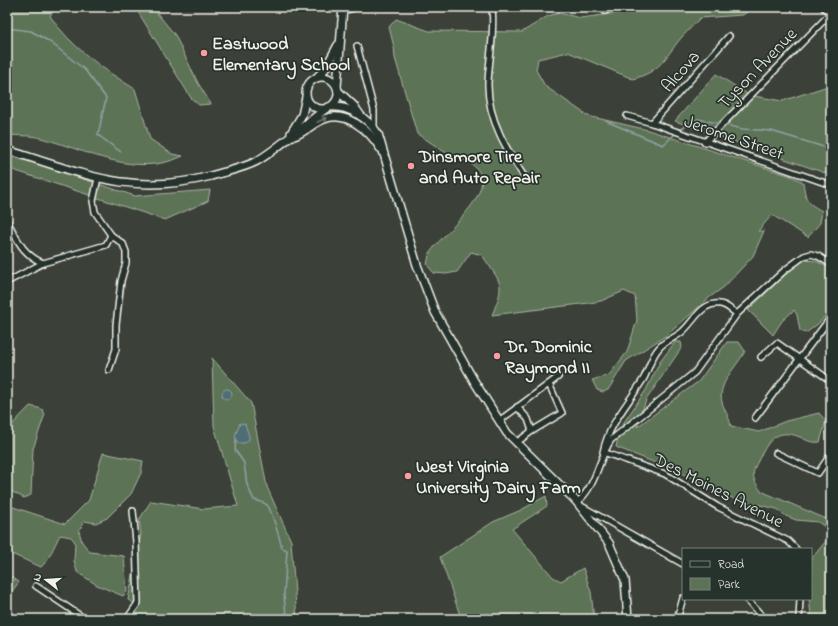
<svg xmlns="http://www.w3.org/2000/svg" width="838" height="626" viewBox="0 0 838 626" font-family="'Indie Flower',sans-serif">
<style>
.green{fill:#5d7357;stroke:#a8b2a0}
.water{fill:#4f6d75;stroke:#91a2a3}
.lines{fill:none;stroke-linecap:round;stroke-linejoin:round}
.stream{stroke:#91a2a3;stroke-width:1.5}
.minor-casing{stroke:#f4f1e8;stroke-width:8}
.major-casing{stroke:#f4f1e8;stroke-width:10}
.minor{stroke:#26332d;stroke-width:5}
.major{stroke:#26332d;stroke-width:7}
.oneway{fill:#6e766e}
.poi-dot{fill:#ff9aa2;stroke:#26332d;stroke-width:1.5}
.labels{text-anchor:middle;stroke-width:3.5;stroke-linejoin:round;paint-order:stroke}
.poi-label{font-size:18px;font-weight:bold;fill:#f4f1e8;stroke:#26332d;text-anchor:start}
.street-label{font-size:18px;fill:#f4f1e8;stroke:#26332d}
</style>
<rect width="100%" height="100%" fill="#3b4139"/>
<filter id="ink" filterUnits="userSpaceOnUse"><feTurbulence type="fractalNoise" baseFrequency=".025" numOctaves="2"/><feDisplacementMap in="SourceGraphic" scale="8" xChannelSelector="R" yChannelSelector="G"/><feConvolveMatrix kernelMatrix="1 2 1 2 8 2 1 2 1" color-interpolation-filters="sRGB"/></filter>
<g filter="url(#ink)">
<g class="green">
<path d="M7,7H56L50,16C71,47 104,70 135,89L150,139L172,154L183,156C135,179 87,150 41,138C30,135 18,136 7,135Z"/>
<polygon points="135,7 152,7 175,35 198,83 211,104 199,105 191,98"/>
<path d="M663,7H749L748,11L743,15L700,18C694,25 687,31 681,38C664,59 661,71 633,79L568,52L538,59L536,70L545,86L588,116L648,130L791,176L803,182C806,201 806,202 822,211L820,223L808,237L772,215L758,231H764L753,256L724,287L710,297L667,335L626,361L608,390L603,392L597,390L592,380L609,375L627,352L637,320L635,296L624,291L601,301L589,303L492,315C506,282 501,284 482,255L471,252L457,272L446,274L434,273L427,265C428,261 428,257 430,253C440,235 496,195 478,170C471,161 458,159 448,154C438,148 428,140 417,134L395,58L394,47L389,27L396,19L429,31L522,32L548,16L559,13L581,18Z"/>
<polygon points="716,74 749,95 782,101 831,85 831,175 675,121"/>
<polygon points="7,154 135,196 210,190 208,201 165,220 7,168"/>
<polygon points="804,260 816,261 831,269 831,309 819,323 806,333 800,331 797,315 794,310 782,321 773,335 748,310 799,262"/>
<path d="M675,342H681L682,347L646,400L637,427L699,381L727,342H739L745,351C737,367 717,383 722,402C724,410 729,416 731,426L759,432L786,421L819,413L826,421L820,442C811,443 808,441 800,437C775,427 768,442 758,461C751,474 752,478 761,491L831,521V619H815L811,615L809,599H811V559L826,541L828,529L818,522L796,520L786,516L777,509L734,499L695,479L616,447L620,428L646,390L660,362Z"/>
<polygon points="212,358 251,403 267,487 291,541 297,619 135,619 136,604 128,600 141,534 139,520 151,501 204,509 238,506 214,426"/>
<polygon points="30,406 42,409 45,414 33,449 31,495 24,498 7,489 7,430"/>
<path d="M103,453L143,461L141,473L131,494L107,518L96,523L84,521L79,531L82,542L90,552L124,556L127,592L123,596L97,585L77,572L74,560L75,542L71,537L60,535C55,544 48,562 41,567L7,552V505L65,524L89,500Z"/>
<polygon points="546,496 547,506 512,529 553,577 561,581 583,568 591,592 594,619 461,618 440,557 493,522 521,510"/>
<polygon points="7,574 19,582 7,598"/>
</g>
<g class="water">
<circle cx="227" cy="394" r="5"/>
<polygon points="240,423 245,424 249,436 249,440 245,443 238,443 235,436"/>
</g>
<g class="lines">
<g class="stream">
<polyline points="7,28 31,31 50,42 85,70 106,98 98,135 121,152"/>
<polyline points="608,122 663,145 674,135"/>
<polyline points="726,125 742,129 771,131 824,147 831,152"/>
<polyline points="681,129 698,119 717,123"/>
<path d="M236,439L235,450L244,463L247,485L254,500C258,501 263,502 267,505C271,508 280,540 282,548L287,550L284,594L285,607L288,619"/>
</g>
<g class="minor-casing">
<g id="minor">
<path d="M492,7C495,32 489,58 488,83C487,119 508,152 527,181"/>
<polyline points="601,7 605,11 613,7"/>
<polyline points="823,7 831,14"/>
<polyline points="343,11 358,7"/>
<polyline points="357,46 374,110 374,128"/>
<polyline points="627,116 652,123 831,185"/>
<polyline points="652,123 729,36"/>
<polyline points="705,142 830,14"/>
<path d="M7,221C18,240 22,254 43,263"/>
<polyline points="7,282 43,263 106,245 111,235 95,212 93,201 98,178"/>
<path d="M737,314C730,309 723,302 715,304C701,305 693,322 683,331C676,338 665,340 659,348C651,357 649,368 644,378C629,403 609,423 603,452L665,474L718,507L788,541L796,549"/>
<polyline points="761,357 777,343 831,381"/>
<polyline points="109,370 116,349 116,325 121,281 126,263 126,252 123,244 111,235"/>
<polyline points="517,407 528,419 532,431"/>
<polyline points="755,418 831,317"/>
<polyline points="499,421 558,377"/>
<polyline points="516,443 532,431 562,413 549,384"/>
<polyline points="776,453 818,473 831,454"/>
<path d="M577,503C599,481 596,464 611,440L695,372L737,314L785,270L804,256L811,254L818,256L831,264"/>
<polyline points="583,507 683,564"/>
<polyline points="36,586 85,619"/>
<polyline points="746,599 765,619"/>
<polyline points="127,619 138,603 136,542 133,511"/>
<polyline points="677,619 683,598"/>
<polyline points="799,619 800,599"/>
</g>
</g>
<g class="major-casing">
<g id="major">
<polyline points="317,77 325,69 338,45"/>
<circle cx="322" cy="93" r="16"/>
<polyline points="337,87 343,7"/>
<polyline points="338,91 354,106 361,116"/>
<path d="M329,107C348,105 368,118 378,134L417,265L435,312L474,381L507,433L576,501L609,543L625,580L628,619"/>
<polyline points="291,133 302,115 306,97"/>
<path d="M294,136C305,132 313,123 324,119C346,110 370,131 380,148"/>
<path d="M7,150C82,173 130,197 211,176C226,171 242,169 257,161C282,146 303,125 327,108"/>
</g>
</g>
<use href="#minor" class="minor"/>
<use href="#major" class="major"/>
</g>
<defs><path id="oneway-solid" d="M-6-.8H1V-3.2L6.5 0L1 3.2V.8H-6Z"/></defs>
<use class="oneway" href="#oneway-solid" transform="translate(322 120) rotate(-24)"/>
</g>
<g class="poi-dot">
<circle cx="204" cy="53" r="4"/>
<circle cx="411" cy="166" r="4"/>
<circle cx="497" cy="356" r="4"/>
<circle cx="408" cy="476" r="4"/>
</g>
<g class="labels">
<g class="poi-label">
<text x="212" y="49">Eastwood<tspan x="212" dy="21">Elementary School</tspan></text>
<text x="419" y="162">Dinsmore Tire<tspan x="419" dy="21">and Auto Repair</tspan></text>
<text x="505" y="352">Dr. Dominic<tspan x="505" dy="21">Raymond II</tspan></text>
<text x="416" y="472">West Virginia<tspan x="416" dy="21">University Dairy Farm</tspan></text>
</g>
<g class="street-label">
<text transform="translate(757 68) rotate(-46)" y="6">Tyson Avenue</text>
<text transform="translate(680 71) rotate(-49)" y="6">Alcova</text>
<text transform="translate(734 137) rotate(19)" y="6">Jerome Street</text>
<text transform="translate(719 490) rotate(27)" y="6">Des Moines Avenue</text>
</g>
</g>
<rect width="838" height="626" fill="none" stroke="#26332d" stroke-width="24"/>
<rect x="12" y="12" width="814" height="602" fill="none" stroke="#f4f1e8" stroke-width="1.5" filter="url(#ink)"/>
<rect x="682" y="548" width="130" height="52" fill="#26332d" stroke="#787f78"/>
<rect x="690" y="561" width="20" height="6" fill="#26332d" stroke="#787f78"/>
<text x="718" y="568" font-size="12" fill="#f4f1e8">Road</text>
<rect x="690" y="578" width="20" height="12" fill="#5d7357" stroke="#787f78"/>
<text x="718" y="588" font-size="12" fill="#f4f1e8">Park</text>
<g transform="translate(46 580) rotate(287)" stroke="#26332d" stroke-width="3" paint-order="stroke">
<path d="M0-3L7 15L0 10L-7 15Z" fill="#f4f1e8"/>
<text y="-6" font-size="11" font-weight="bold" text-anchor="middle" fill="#f4f1e8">N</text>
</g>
</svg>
